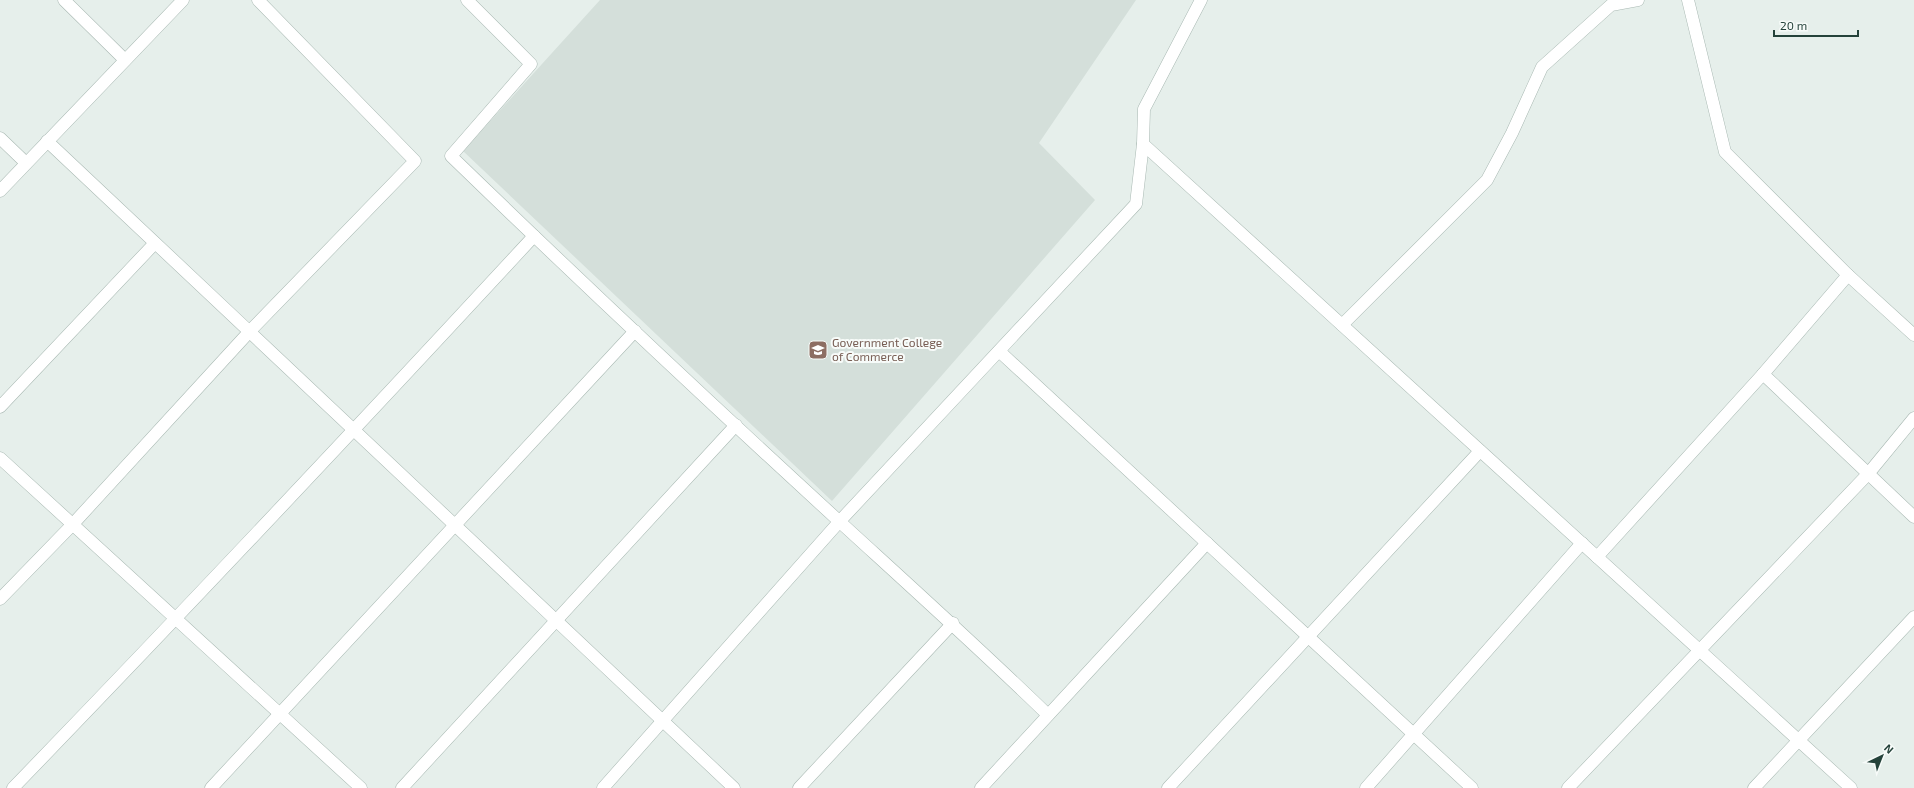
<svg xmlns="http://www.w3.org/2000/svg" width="1914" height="788" viewBox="0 0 1914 788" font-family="'Exo 2',sans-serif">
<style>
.built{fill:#d4dfda}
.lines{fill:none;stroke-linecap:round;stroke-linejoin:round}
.minor-casing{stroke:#a8b8b2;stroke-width:13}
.tertiary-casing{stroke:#a8b8b2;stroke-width:13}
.minor{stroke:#fff;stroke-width:12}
.tertiary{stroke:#fff;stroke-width:12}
.labels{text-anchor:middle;stroke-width:4;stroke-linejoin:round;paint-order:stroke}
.education-label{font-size:12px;fill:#785e54;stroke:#f7fbf9;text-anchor:start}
</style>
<rect width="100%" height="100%" fill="#e6efeb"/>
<polygon class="built" points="600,0 1136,0 1039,143 1095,200 832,501 463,151"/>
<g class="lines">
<g class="minor-casing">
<g id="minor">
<polyline points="64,0 125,60"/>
<path d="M467,0L531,64L451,156C579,280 709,402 840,522C910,586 980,649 1048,715"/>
<polyline points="1688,0 1725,152 1848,275 1914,335"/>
<polyline points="0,138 26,163"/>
<polyline points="1143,144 1851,788"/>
<polyline points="1342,325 1487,180 1512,133 1542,67 1611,5 1638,0"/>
<polyline points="999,351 1472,788"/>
<polyline points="1763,374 1914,517"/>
<polyline points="0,407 155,243"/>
<polyline points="0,458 361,788"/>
<polyline points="1597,557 1763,374 1848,275"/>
<polyline points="0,599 73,524 250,331 415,161 258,0"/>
<path d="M13,788C189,606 362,422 534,236"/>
<polyline points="211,788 635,331"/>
<polyline points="402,788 736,425"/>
<polyline points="799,788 953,623"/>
<polyline points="981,788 1207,543"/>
<polyline points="1168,788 1480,451"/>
<polyline points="1366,788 1582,543"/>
<polyline points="1568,788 1868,474 1914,418"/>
<polyline points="1754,788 1914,617"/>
</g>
</g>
<g class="tertiary-casing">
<g id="tertiary">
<polyline points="47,141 734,788"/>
<polyline points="0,191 183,0"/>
<polyline points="603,788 839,522 1136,204 1143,144 1144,109 1201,0"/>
</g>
</g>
<use href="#minor" class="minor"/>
<use href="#tertiary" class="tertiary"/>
</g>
<defs>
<g id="university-square" transform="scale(1)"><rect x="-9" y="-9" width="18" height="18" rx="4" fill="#8d6e63" stroke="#f7fbf9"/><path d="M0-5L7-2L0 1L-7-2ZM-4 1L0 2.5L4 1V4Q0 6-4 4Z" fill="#fff"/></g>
</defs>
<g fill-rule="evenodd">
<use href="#university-square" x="818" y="350"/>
</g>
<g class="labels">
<g class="education-label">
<text x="832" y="347">Government College<tspan x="832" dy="14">of Commerce</tspan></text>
</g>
</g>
<g transform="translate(1882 756) rotate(43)" stroke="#f7fbf9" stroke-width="3" paint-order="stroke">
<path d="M0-3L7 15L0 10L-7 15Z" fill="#24423a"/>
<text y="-6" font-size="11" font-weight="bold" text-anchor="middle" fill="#24423a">N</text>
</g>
<path d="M1774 30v6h84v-6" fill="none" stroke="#24423a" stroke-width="2"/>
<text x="1780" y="30" font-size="12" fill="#24423a" stroke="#f7fbf9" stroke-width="3" paint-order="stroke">20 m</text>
</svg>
